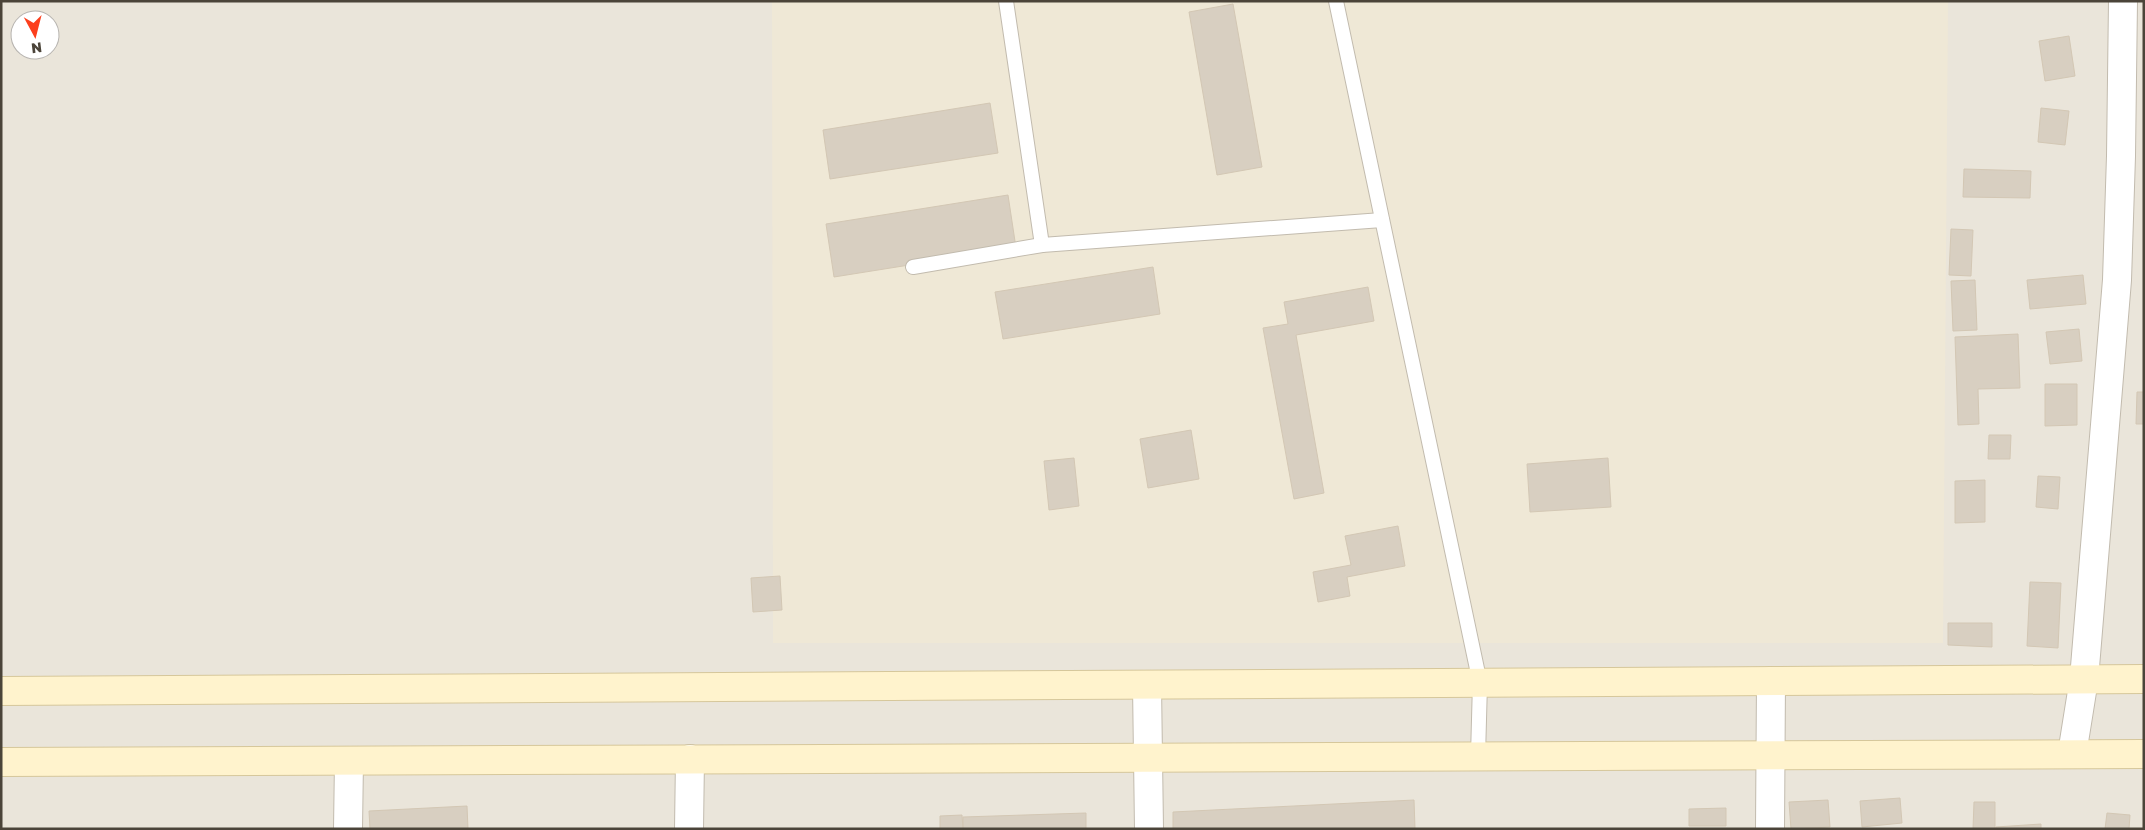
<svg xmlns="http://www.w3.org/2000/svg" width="2145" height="830" viewBox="0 0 2145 830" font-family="'Golos Text',sans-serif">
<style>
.residential{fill:#eae5da;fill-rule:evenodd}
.education{fill:#efe8d6}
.building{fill:#d8cfc1;stroke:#d3c7b4}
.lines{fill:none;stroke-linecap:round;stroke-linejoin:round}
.lane-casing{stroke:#c2bbae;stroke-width:16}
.street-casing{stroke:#c2bbae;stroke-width:30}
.secondary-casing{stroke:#d6c79b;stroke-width:30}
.lane{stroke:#fff;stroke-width:14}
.street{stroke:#fff;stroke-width:28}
.secondary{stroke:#fff3cd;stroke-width:28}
</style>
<rect width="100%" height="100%" fill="#f6f3ec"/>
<path class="residential" d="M1,1H2144V829H1ZM20,20H50V50H20Z"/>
<polygon class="education" points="772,1 1948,1 1943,643 773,643"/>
<g class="building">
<polygon points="1233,4 1262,167 1217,175 1189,12"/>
<polygon points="2069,36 2075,76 2045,81 2039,41"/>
<polygon points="990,103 998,153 830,179 823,130"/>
<polygon points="2041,108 2069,111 2065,145 2038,142"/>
<polygon points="1964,169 2031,171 2030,198 1963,197"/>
<polygon points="1008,195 1016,248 834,277 826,224"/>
<polygon points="1951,229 1973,230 1971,276 1949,275"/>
<polygon points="1153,267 1160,314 1003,339 995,292"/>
<polygon points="2083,275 2086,304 2030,309 2027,280"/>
<polygon points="1975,280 1977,330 1953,331 1951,281"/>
<polygon points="1368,287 1374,321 1296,335 1324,493 1294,499 1263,328 1288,324 1284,302"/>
<polygon points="2079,329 2082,361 2050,364 2046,332"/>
<polygon points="2018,334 2020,388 1978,389 1979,424 1958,425 1955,337"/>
<polygon points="2045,384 2077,384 2077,425 2045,426"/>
<polygon points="2137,392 2144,392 2144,424 2136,424"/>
<polygon points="1191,430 1199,479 1148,488 1140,439"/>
<polygon points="1989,435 2011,435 2010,459 1988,459"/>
<polygon points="1074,458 1079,506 1049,510 1044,461"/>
<polygon points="1608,458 1611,507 1530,512 1527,464"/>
<polygon points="2038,476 2060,477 2058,509 2036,507"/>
<polygon points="1985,480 1985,522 1955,523 1955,481"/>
<polygon points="1398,526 1405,566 1347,577 1350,596 1318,602 1313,572 1351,565 1345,536"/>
<polygon points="780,576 782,610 753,612 751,578"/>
<polygon points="2030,582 2061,583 2058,648 2027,646"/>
<polygon points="1948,623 1992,623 1992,647 1948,645"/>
<polygon points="1900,798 1902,823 1862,827 1860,801"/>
<polygon points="1414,800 1415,829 1173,829 1173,812"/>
<polygon points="1828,800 1830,827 1791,829 1789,802"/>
<polygon points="1974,802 1995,802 1995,829 1973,829"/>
<polygon points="467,806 468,829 370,829 369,811"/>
<polygon points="1726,808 1726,826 1689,826 1689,809"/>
<polygon points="1086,813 1086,829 963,829 963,817"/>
<polygon points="2107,813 2130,815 2129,829 2105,829"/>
<polygon points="962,815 963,829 940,829 940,816"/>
<polygon points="2041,824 2041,829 1996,829 1996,827"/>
</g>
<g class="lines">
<g class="lane-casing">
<g id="lane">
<polyline points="1006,1 1042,245"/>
<polyline points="1336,1 1480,683 1478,756"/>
<polyline points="913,267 1042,245 1382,220"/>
</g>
</g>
<g class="street-casing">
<g id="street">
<polyline points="1147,685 1149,829"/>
<polyline points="2072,754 2084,679 2117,280 2121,156 2123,1"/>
<polyline points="348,829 349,761"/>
<polyline points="689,829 690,759"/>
<polyline points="1770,829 1771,681"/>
</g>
</g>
<g class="secondary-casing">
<g id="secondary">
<polyline points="1,691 2144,679"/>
<polyline points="1,762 2144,754"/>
</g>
</g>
<use href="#lane" class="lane"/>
<use href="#street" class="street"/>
<use href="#secondary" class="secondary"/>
</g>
<rect width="2145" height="830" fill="none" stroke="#4b4439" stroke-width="5"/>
<g transform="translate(35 35) rotate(173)"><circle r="24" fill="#ffffff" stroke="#b7b4b0"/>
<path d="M0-4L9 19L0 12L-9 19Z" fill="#fc3f1d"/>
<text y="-8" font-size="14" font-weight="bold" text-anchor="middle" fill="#4b4439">N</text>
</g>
</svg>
